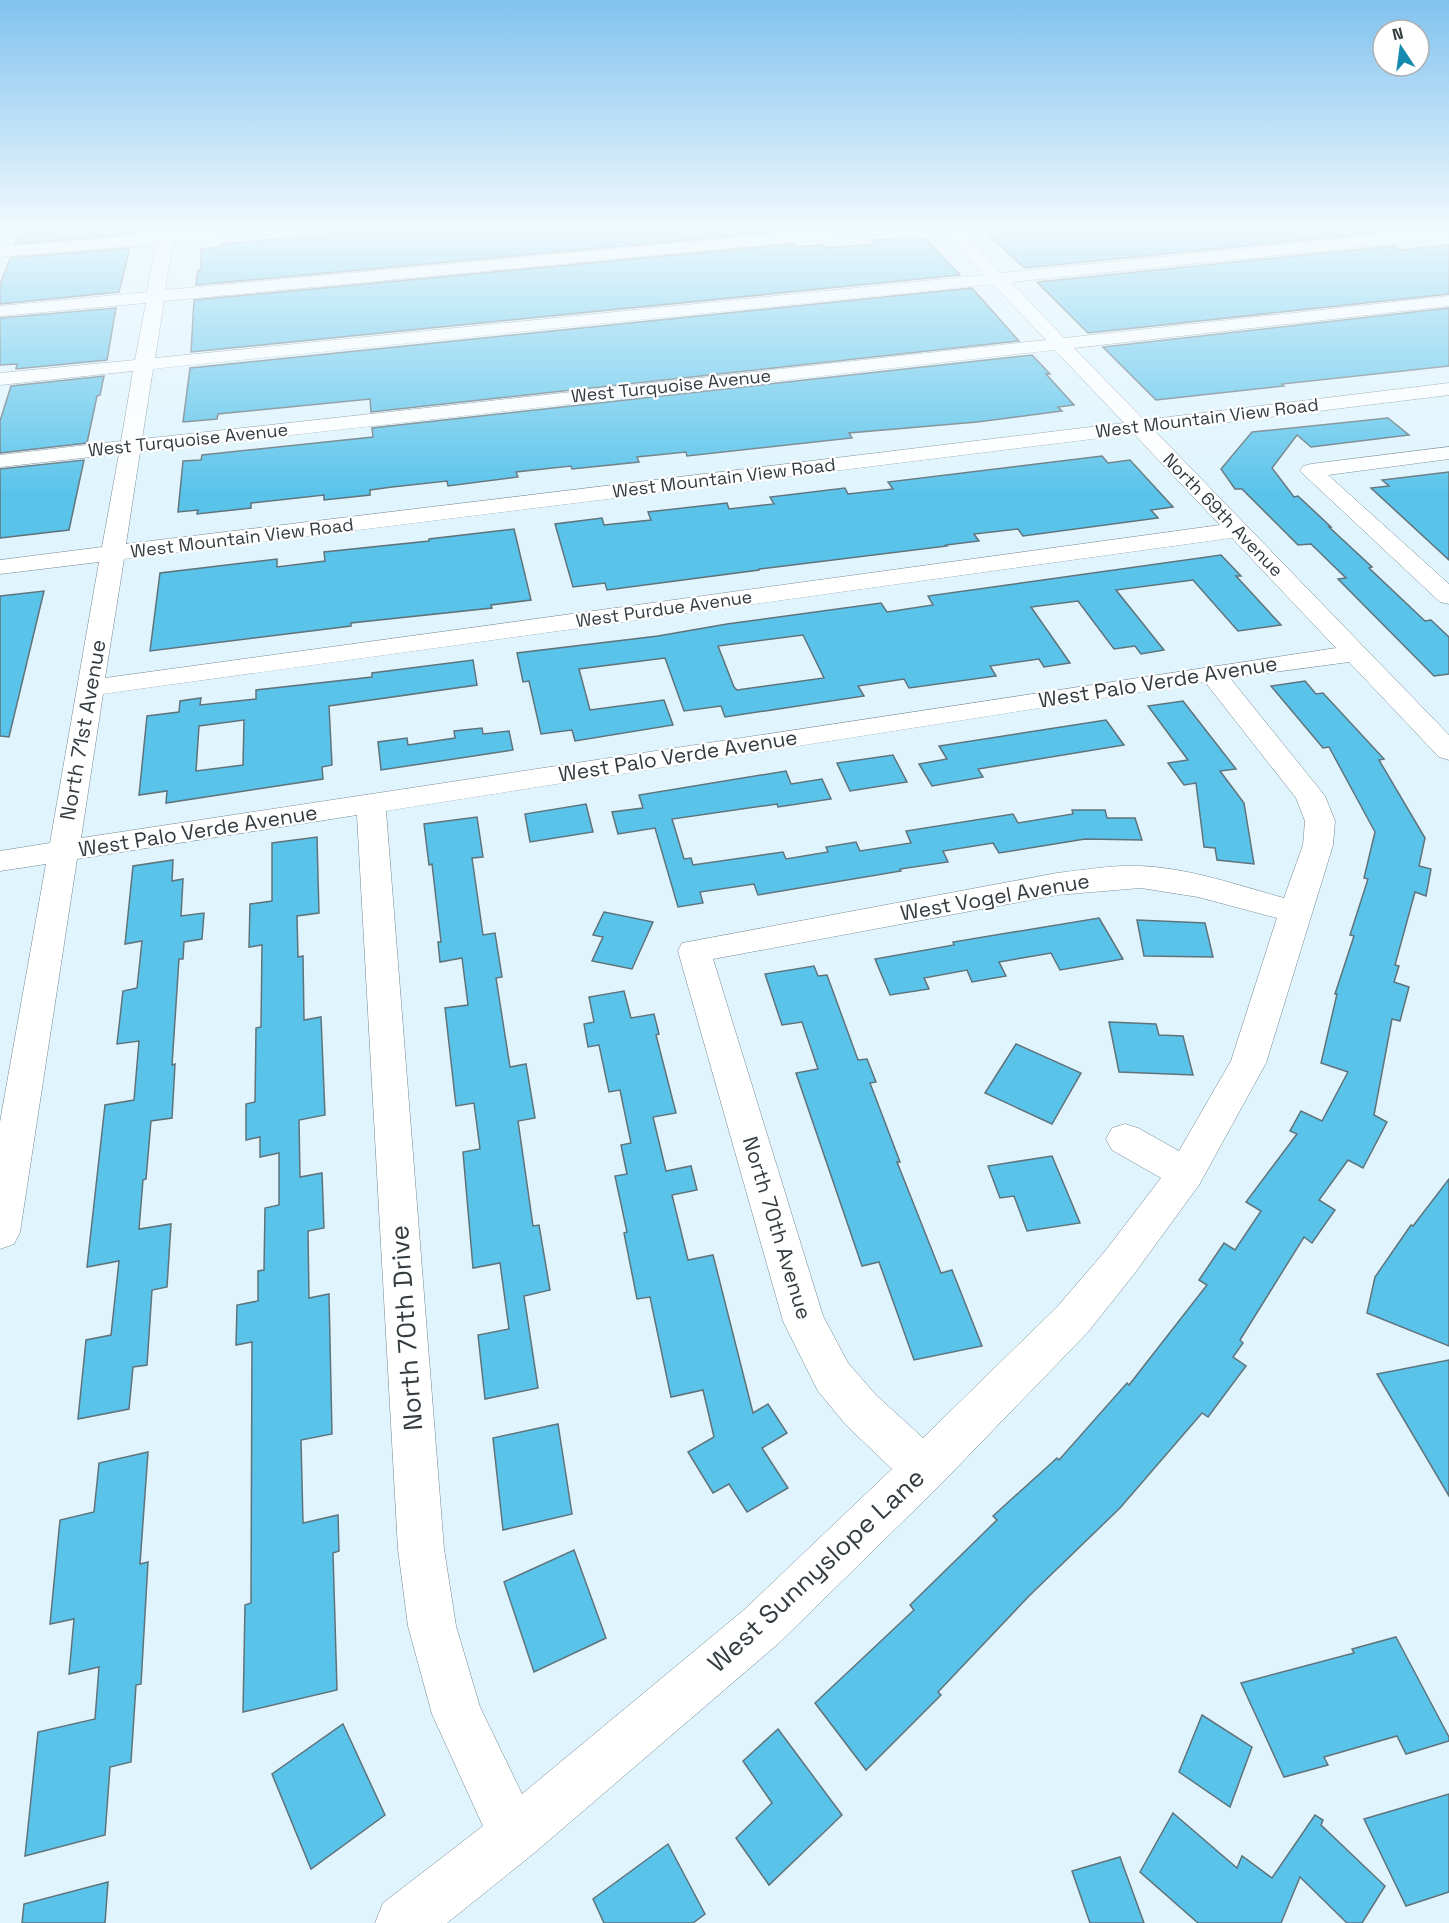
<svg xmlns="http://www.w3.org/2000/svg" width="1449" height="1923" viewBox="0 0 1449 1923" font-family="'Space Grotesk',sans-serif">
<style>
.building{fill:#59c3ea;stroke:#60737b;stroke-width:1.5;fill-rule:evenodd}
.lines{fill:none;stroke-linecap:round;stroke-linejoin:round}
.minor-casing{stroke:#748890;stroke-width:1}
.minor{fill:#fff;fill-rule:evenodd}
.labels{text-anchor:middle;stroke-width:4.5;stroke-linejoin:round;paint-order:stroke}
.far-street-label{font-size:18px;fill:#343c40;stroke:#fff}
.street-label{font-size:21px;fill:#343c40;stroke:#fff}
.near-street-label{font-size:26px;fill:#343c40;stroke:#fff}
</style>
<rect width="100%" height="100%" fill="#dff4fd"/>
<g class="building">
<polygon points="63,227 135,227 133,234 15,244 19,233 62,230"/>
<polygon points="403,227 620,227 620,231 682,227 782,227 785,231 196,285 198,270 201,269 201,249 222,247 222,244"/>
<polygon points="1022,227 1365,227 1375,233 1024,268 984,230"/>
<polygon points="913,237 916,240 926,239 960,275 191,352 194,300 794,244 796,247 824,245 826,248 876,244 873,240"/>
<polygon points="1449,245 1449,294 1088,333 1037,282 1394,246 1401,250"/>
<polygon points="130,248 119,292 0,304 0,285 10,258"/>
<polygon points="972,288 1019,341 371,412 370,399 218,414 217,419 183,422 190,368"/>
<polygon points="116,308 107,360 16,369 17,364 0,365 0,318"/>
<polygon points="1449,308 1449,366 1282,384 1284,386 1156,400 1103,347"/>
<polygon points="1032,355 1050,374 1046,374 1074,405 1058,407 1062,411 977,422 849,433 852,438 687,456 686,452 637,457 639,462 572,469 571,466 516,472 518,477 448,486 447,481 392,487 370,490 370,495 324,500 324,495 251,503 251,508 197,514 198,510 178,512 183,461 201,460 202,455 373,437 372,428"/>
<polygon points="104,376 100,395 97,396 87,443 0,453 0,421 11,386"/>
<polygon points="1388,418 1409,435 1311,447 1297,435 1272,468 1294,497 1298,496 1331,527 1329,527 1372,567 1369,568 1425,621 1431,620 1449,637 1449,674 1434,676 1338,579 1346,578 1311,544 1298,545 1242,489 1235,489 1221,469 1252,432"/>
<polygon points="1102,456 1108,463 1130,460 1173,507 1151,510 1158,518 1023,536 1018,529 974,534 979,541 946,545 947,546 759,569 759,570 607,590 605,583 573,587 555,524 602,518 604,525 651,520 648,512 727,503 729,509 774,504 770,497 845,488 848,494 893,489 888,482"/>
<polygon points="84,460 69,530 0,538 0,469"/>
<polygon points="1449,472 1449,560 1371,488 1389,486 1382,480"/>
<polygon points="514,529 531,600 491,605 492,608 351,623 351,626 150,651 160,573 277,559 277,567 325,561 324,552 429,541 429,539"/>
<path d="M1221,555L1241,576H1236L1281,625L1238,631L1193,580L1116,590L1164,650L1141,654L1135,646L1114,649L1078,601L1031,607L1070,663L1044,667L1039,659L990,666L996,676L909,688L904,679L858,686L864,696L725,717L721,706L684,711L665,658L579,669L590,710L664,700L673,725L575,741L572,730L541,734L529,681L523,682L517,653L658,636L727,624L881,603L887,612L933,605L928,596ZM803,635L824,678L737,690L734,687L718,646Z"/>
<polygon points="44,591 9,737 0,736 0,596"/>
<path d="M473,660L477,685L329,706L332,765L322,767L323,779L166,803L167,791L139,795L147,716L179,712L180,701L201,698L200,705L256,699V690L372,677V673ZM244,720L243,765L196,771L199,726Z"/>
<polygon points="1305,681 1316,694 1323,693 1384,759 1379,760 1425,838 1419,866 1431,869 1426,896 1415,892 1395,965 1399,966 1394,982 1409,987 1400,1021 1392,1019 1374,1115 1387,1122 1363,1168 1348,1160 1319,1200 1335,1210 1312,1243 1304,1237 1240,1340 1243,1343 1233,1357 1246,1366 1208,1417 1202,1413 1120,1508 1029,1596 938,1692 941,1695 866,1770 815,1703 914,1610 910,1605 997,1520 993,1516 1057,1458 1059,1460 1127,1383 1129,1385 1207,1285 1199,1280 1224,1243 1235,1250 1261,1211 1246,1202 1297,1134 1290,1131 1301,1111 1322,1121 1348,1072 1321,1063 1337,994 1335,994 1354,936 1350,935 1368,879 1364,878 1375,832 1329,747 1323,748 1271,686"/>
<polygon points="1183,701 1236,769 1220,771 1244,803 1254,864 1217,860 1215,848 1204,847 1196,783 1184,785 1168,763 1188,760 1148,706"/>
<polygon points="1106,720 1124,745 978,769 983,777 932,786 919,764 947,759 939,746"/>
<polygon points="482,728 483,734 509,731 513,750 381,770 378,742 407,738 408,745 455,738 454,731"/>
<polygon points="893,755 907,782 850,791 837,763"/>
<polygon points="786,771 791,784 822,779 831,799 778,807 777,804 672,819 684,859 691,858 693,865 783,852 786,859 828,852 826,847 856,842 860,851 911,843 906,831 1013,814 1018,823 1073,814 1072,810 1105,810 1107,818 1135,818 1142,840 1085,839 999,853 993,843 943,851 948,862 900,869 901,871 758,895 754,884 700,892 703,903 678,907 655,828 618,834 612,812 643,808 639,795"/>
<polygon points="586,804 593,832 530,842 525,814"/>
<polygon points="477,817 483,857 472,858 483,935 495,933 502,977 496,978 510,1067 526,1064 535,1118 518,1121 533,1226 539,1225 550,1290 524,1296 538,1388 485,1399 478,1335 509,1329 500,1263 473,1268 463,1152 480,1149 474,1103 456,1106 445,1008 468,1005 462,958 440,962 438,942 441,942 432,864 429,865 424,824"/>
<polygon points="317,837 319,913 297,916 298,957 303,956 304,1020 321,1017 325,1115 299,1120 300,1177 322,1173 324,1228 308,1231 309,1298 329,1294 332,1434 301,1440 303,1523 338,1515 339,1551 333,1553 337,1690 243,1712 245,1605 251,1603 252,1342 236,1345 237,1305 258,1301 258,1271 264,1270 265,1208 279,1205 279,1153 260,1157 260,1137 246,1140 246,1104 255,1102 256,1028 261,1027 262,945 249,947 250,904 272,901 272,843"/>
<polygon points="173,860 172,881 183,879 181,916 204,913 202,939 184,942 183,959 179,959 172,1065 175,1064 172,1118 151,1121 146,1179 143,1180 139,1229 171,1224 167,1287 152,1290 147,1365 133,1367 129,1409 78,1419 86,1340 111,1335 119,1261 87,1267 105,1105 134,1100 139,1041 117,1044 123,991 137,988 142,941 125,944 133,866"/>
<polygon points="604,912 653,922 632,969 592,961 603,937 593,935"/>
<polygon points="1099,918 1123,959 1060,970 1051,953 999,962 1006,976 972,982 967,970 924,978 929,989 890,995 875,959 954,945 953,942"/>
<polygon points="1137,920 1205,923 1213,957 1144,956"/>
<polygon points="814,966 818,976 827,975 858,1060 867,1059 876,1082 870,1083 900,1162 897,1162 941,1273 952,1270 982,1346 914,1360 879,1262 862,1266 796,1073 818,1069 802,1022 782,1025 765,974"/>
<polygon points="624,991 631,1018 654,1014 659,1034 656,1035 676,1113 653,1117 666,1171 691,1166 697,1190 672,1195 688,1260 713,1255 753,1413 768,1404 787,1433 762,1448 788,1488 747,1512 729,1484 713,1493 688,1452 714,1437 703,1390 671,1397 650,1297 637,1299 624,1233 627,1232 615,1176 627,1174 621,1145 631,1143 620,1090 609,1092 599,1045 588,1047 584,1024 594,1022 589,997"/>
<polygon points="1109,1022 1156,1024 1159,1035 1183,1036 1193,1075 1119,1072"/>
<polygon points="1016,1044 1081,1073 1052,1124 985,1093"/>
<polygon points="1052,1156 1080,1223 1027,1231 1014,1196 1000,1198 988,1166"/>
<polygon points="1449,1179 1449,1346 1367,1313 1375,1277 1411,1225 1413,1226"/>
<polygon points="1449,1360 1449,1496 1377,1374"/>
<polygon points="558,1424 572,1514 503,1530 493,1438"/>
<polygon points="148,1452 140,1564 148,1562 141,1684 136,1685 131,1762 110,1767 105,1835 25,1856 38,1732 95,1719 99,1667 69,1674 74,1619 50,1624 60,1520 94,1512 99,1463"/>
<polygon points="574,1550 606,1638 534,1672 504,1582"/>
<polygon points="1396,1637 1449,1737 1449,1741 1406,1754 1397,1736 1324,1757 1328,1765 1284,1777 1241,1683 1354,1653 1352,1649"/>
<polygon points="1202,1715 1252,1747 1230,1807 1179,1772"/>
<polygon points="343,1724 385,1815 311,1869 272,1774"/>
<polygon points="778,1729 842,1815 769,1885 736,1838 772,1803 743,1761"/>
<polygon points="1449,1794 1449,1892 1406,1906 1364,1819"/>
<polygon points="1173,1813 1237,1868 1242,1856 1272,1878 1315,1815 1323,1820 1321,1825 1385,1886 1362,1923 1347,1923 1300,1877 1281,1923 1198,1923 1140,1872"/>
<polygon points="668,1844 705,1914 693,1923 604,1923 593,1899"/>
<polygon points="1120,1857 1144,1923 1090,1923 1072,1871"/>
<polygon points="108,1882 105,1923 22,1923 24,1904"/>
</g>
<g class="lines">
<g class="minor-casing">
<g id="minor">
<path d="M159,227H175L174,232L240,227H305L297,232L173,242L165,290L853,227H912L904,232L164,301L155,358L984,275L940,227H957L1001,273L1449,228V238L1011,282L1064,338L1449,296V306L1074,348L1144,420L1449,383V395L1155,431L1449,735V760L1439,757L1349,662L1230,678L1325,796L1335,821L1333,845L1266,1063L1199,1185L1134,1274L1088,1332L940,1485L779,1643L533,1854L447,1923H375L383,1903L483,1826L432,1714L408,1626L398,1549L357,815L77,859L20,1232L14,1244L0,1249V1122L46,864L0,871V851L50,843L99,562L0,574V560L102,547L119,454L0,467V455L121,441L133,371L0,385V373L135,360L146,303L0,316V306L147,292L156,244L0,257V247L158,234ZM993,284L1046,340L142,439L153,369ZM1055,350L1124,423L126,544L140,452ZM1134,434L1220,525L105,678L124,559ZM1232,538L1336,648L81,838L103,694ZM1205,682L1296,798L1305,821L1303,845L1284,898C1237,885 1189,868 1140,866C1112,865 1084,870 1057,873L682,943L678,951L783,1321L818,1391L846,1425L892,1469L745,1609L522,1794L480,1707L456,1626L444,1549L386,811ZM1141,888L1198,897L1277,918L1231,1061L1179,1151L1138,1128L1125,1124L1112,1128L1106,1139L1112,1150L1161,1178L1106,1250L1058,1306L923,1438L876,1395L848,1363L823,1316L713,959L1057,895Z"/>
<polygon points="1449,447 1449,459 1328,475 1449,584 1449,604 1440,602 1300,471 1303,466 1311,464"/>
</g>
</g>
<use href="#minor" class="minor"/>
</g>
<linearGradient id="sky" x2="0" y2="1"><stop stop-color="#81c2ee"/><stop offset="0.46" stop-color="#f1fafe"/><stop offset="1" stop-color="#f1fafe" stop-opacity="0"/></linearGradient>
<rect width="1449" height="496" fill="url(#sky)"/>
<g class="labels">
<g class="far-street-label">
<text transform="translate(671 386) rotate(-6)" y="6">West Turquoise Avenue</text>
<text transform="translate(1207 418) rotate(-7)" y="6">West Mountain View Road</text>
<text transform="translate(188 440) rotate(-6)" y="6">West Turquoise Avenue</text>
<text transform="translate(724 478) rotate(-7)" y="6">West Mountain View Road</text>
<text transform="translate(1223 515) rotate(46)" y="6">North 69th Avenue</text>
<text transform="translate(242 538) rotate(-7)" y="6">West Mountain View Road</text>
<text transform="translate(664 609) rotate(-8)" y="6">West Purdue Avenue</text>
</g>
<g class="street-label">
<text transform="translate(1158 682) rotate(-9)" y="7">West Palo Verde Avenue</text>
<text transform="translate(83 730) rotate(-80)" y="7">North 71st Avenue</text>
<text transform="translate(678 756) rotate(-9)" y="7">West Palo Verde Avenue</text>
<text transform="translate(198 831) rotate(-9)" y="7">West Palo Verde Avenue</text>
<text transform="translate(995 897) rotate(-10)" y="7">West Vogel Avenue</text>
<text transform="translate(777 1228) rotate(73)" y="7">North 70th Avenue</text>
</g>
<g class="near-street-label">
<text transform="translate(406 1328) rotate(-94)" y="9">North 70th Drive</text>
<text transform="translate(816 1570) rotate(-43)" y="9">West Sunnyslope Lane</text>
</g>
</g>
<g transform="translate(1401 48) rotate(347)"><circle r="28" fill="#ffffff" stroke="#aeb1b3" stroke-width="1.5"/>
<path d="M0-4.5L10 22L0 15L-10 22Z" fill="#178baf"/>
<text y="-9" font-size="16" font-weight="bold" text-anchor="middle" fill="#343c40">N</text>
</g>
</svg>
